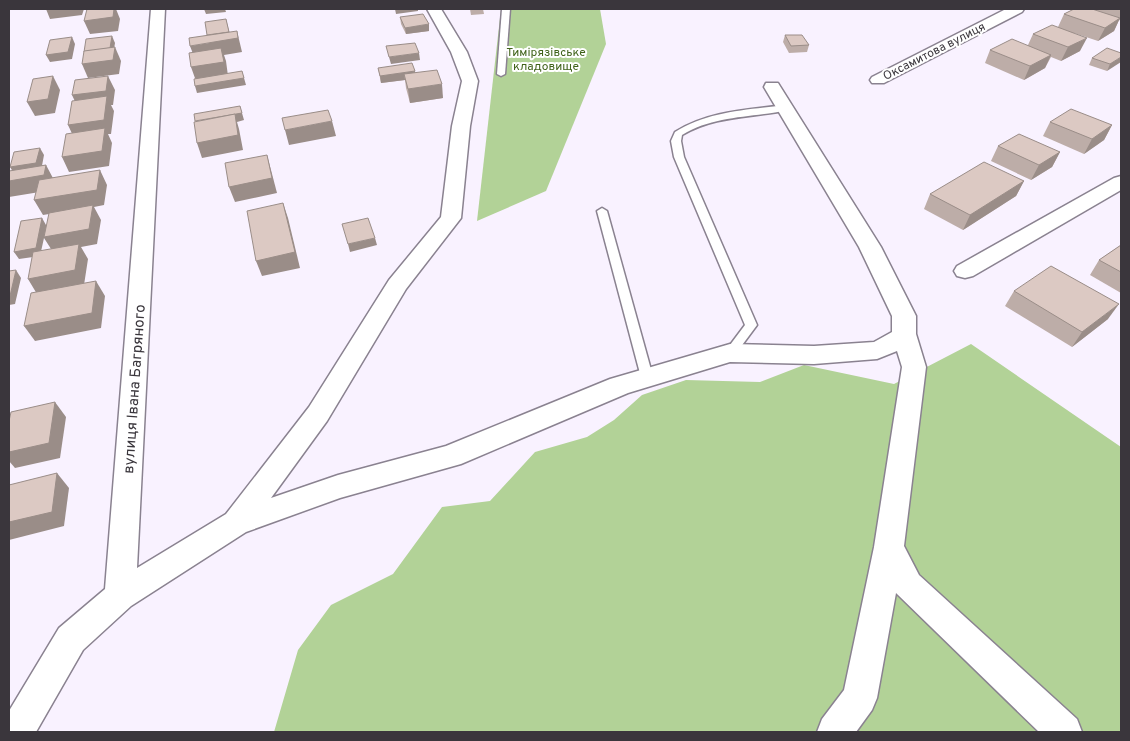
<svg xmlns="http://www.w3.org/2000/svg" width="1130" height="741" viewBox="0 0 1130 741" font-family="Overpass,sans-serif">
<style>
.green{fill:#b2d297}
.lines{fill:none;stroke-linecap:round;stroke-linejoin:round}
.service-casing{stroke:#8a8290;stroke-width:3}
.minor-casing{stroke:#8a8290;stroke-width:3}
.service{fill:#fff;fill-rule:evenodd}
.minor{fill:#fff;fill-rule:evenodd}
.wall{fill:#bdada8}
.shaded-wall{fill:#9a8d88}
.building{fill:#dcc9c3;stroke:#9a8d88}
.labels{text-anchor:middle;stroke-width:4;stroke-linejoin:round;paint-order:stroke}
.far-street-label{font-size:12px;fill:#3a363c;stroke:#fff}
.far-park-label{font-size:12px;fill:#41631b;stroke:#fff}
.street-label{font-size:15px;fill:#3a363c;stroke:#fff}
</style>
<rect width="100%" height="100%" fill="#f9f2ff"/>
<g class="green">
<polygon points="501,9 600,9 606,44 546,191 477,221"/>
<polygon points="971,344 1121,447 1121,732 274,732 298,650 331,605 393,574 442,507 490,501 535,452 587,437 614,420 642,395 686,380 760,382 804,365 894,384"/>
</g>
<g class="lines">
<g class="service-casing">
<g id="service">
<polygon points="502,9 510,9 505,74 501,76 497,74"/>
<path d="M785,105L788,106V110C752,118 715,115 682,135L681,141L684,157L757,325L734,356L730,357L724,353L745,325L674,157L671,141L675,132C708,111 747,110 785,105Z"/>
<polygon points="602,208 607,211 653,377 651,380 643,380 641,377 597,211"/>
</g>
</g>
<g class="minor-casing">
<g id="minor">
<polygon points="151,9 165,9 137,568 226,514 309,407 389,280 441,217 452,126 462,81 451,52 427,9 441,9 467,52 478,81 470,126 461,218 406,289 327,421 271,498 338,475 446,446 610,379 730,344 814,346 874,342 892,332 892,316 859,247 764,87 766,83 778,83 881,247 916,316 916,334 926,367 904,546 919,575 1077,719 1082,732 1039,732 896,593 877,698 872,710 856,732 817,732 822,719 844,690 874,547 902,367 897,351 877,359 814,364 730,362 628,393 461,464 340,498 246,532 131,606 83,650 36,732 9,732 9,711 59,628 105,589"/>
<polygon points="1006,9 1024,9 1022,12 884,83 872,83 870,80 872,77"/>
<polygon points="1121,176 1121,190 973,276 965,278 957,276 954,271 957,266 1114,178"/>
</g>
</g>
<use href="#service" class="service"/>
<use href="#minor" class="minor"/>
</g>
<g class="wall">
<polygon points="470,9 483,9 484,14 471,15"/>
<polygon points="1074,9 1121,9 1121,21 1119,20 1114,31 1098,41 1074,33 1080,51 1061,61 1051,57 1045,68 1024,80 985,63 990,50 1028,45 1033,34 1058,27 1064,14"/>
<polygon points="400,17 429,31 406,34 401,24"/>
<polygon points="785,35 809,45 807,52 789,53 783,42"/>
<polygon points="1121,53 1107,71 1089,65 1092,58"/>
<polygon points="378,68 415,71 415,73 443,98 410,103 406,88 405,80 381,83"/>
<polygon points="1050,122 1112,125 1104,140 1084,154 1043,136"/>
<polygon points="998,146 1060,152 1052,167 1031,180 991,161"/>
<polygon points="1024,181 1016,196 963,230 924,209 930,194"/>
<polygon points="1121,245 1121,293 1090,275 1099,260"/>
<polygon points="1014,291 1108,319 1072,347 1005,306"/>
</g>
<g class="shaded-wall">
<polygon points="46,9 84,9 82,15 50,19"/>
<polygon points="114,9 116,9 120,19 118,31 90,34 84,21"/>
<polygon points="204,9 225,9 226,12 206,14"/>
<polygon points="395,9 418,9 418,11 396,14"/>
<polygon points="1120,18 1114,31 1098,41 1105,28"/>
<polygon points="226,19 231,39 237,31 242,52 224,55 226,61 228,76 196,81 191,67 195,59 190,46 209,43"/>
<polygon points="429,24 429,31 406,34 405,28"/>
<polygon points="112,36 115,43 113,55 87,59"/>
<polygon points="72,37 75,44 72,59 50,62 46,55"/>
<polygon points="1087,38 1080,51 1061,61 1068,47"/>
<polygon points="115,47 121,61 119,74 88,78 82,64"/>
<polygon points="419,53 420,60 391,64 389,57"/>
<polygon points="1051,55 1045,68 1024,80 1030,66"/>
<polygon points="1121,57 1121,62 1107,71 1110,64"/>
<polygon points="242,71 246,85 197,93 195,86"/>
<polygon points="415,71 416,78 404,74 405,80 381,83 380,76"/>
<polygon points="53,76 60,90 55,113 35,116 27,102"/>
<polygon points="108,76 115,90 113,105 111,105 114,111 111,134 108,134 112,143 109,166 69,172 62,157 75,140 68,125 79,110 72,95"/>
<polygon points="442,84 443,98 410,103 408,89"/>
<polygon points="240,106 244,120 237,122 239,129 243,150 202,158 197,143"/>
<polygon points="332,121 336,136 289,145 285,130"/>
<polygon points="1112,125 1104,140 1084,154 1092,139"/>
<polygon points="40,148 44,155 41,171 15,175 10,167"/>
<polygon points="1060,152 1052,167 1031,180 1039,165"/>
<polygon points="267,155 271,170 277,193 235,202 229,187"/>
<polygon points="46,165 54,180 52,190 9,197 9,181"/>
<polygon points="100,170 107,185 104,205 94,207 101,220 97,244 81,247 88,259 84,285 37,294 28,279 53,252 44,238 40,256 19,259 14,252 42,218 46,225 92,207 43,215 34,200"/>
<polygon points="1024,181 1016,196 963,230 970,215"/>
<polygon points="283,203 288,218 300,268 262,276 256,261"/>
<polygon points="375,238 377,245 350,252 348,244"/>
<polygon points="16,270 21,278 15,304 9,305 9,296"/>
<polygon points="96,281 105,296 101,328 35,341 24,326"/>
<polygon points="1119,304 1108,319 1072,347 1082,332"/>
<polygon points="55,402 66,417 60,458 15,468 9,461 9,452"/>
<polygon points="57,473 69,488 64,526 9,540 9,522"/>
</g>
<g class="building">
<polygon points="87,9 114,9 113,17 84,21"/>
<polygon points="1074,9 1092,9 1120,18 1105,28 1064,14"/>
<polygon points="423,14 429,24 405,28 400,17"/>
<polygon points="226,19 229,32 207,35 205,22"/>
<polygon points="1052,25 1087,38 1068,47 1033,34"/>
<polygon points="237,31 238,38 190,46 189,38"/>
<polygon points="785,35 802,35 809,45 791,46"/>
<polygon points="112,36 110,48 84,52 86,39"/>
<polygon points="72,37 68,52 46,55 50,40"/>
<polygon points="1012,39 1051,55 1030,66 990,50"/>
<polygon points="415,43 419,53 389,57 386,46"/>
<polygon points="115,47 113,60 82,64 84,51"/>
<polygon points="221,48 224,62 191,67 189,53"/>
<polygon points="1107,48 1121,53 1121,57 1110,64 1092,58"/>
<polygon points="412,63 415,71 380,76 378,68"/>
<polygon points="437,70 442,84 408,89 404,74"/>
<polygon points="242,71 244,78 195,86 194,79"/>
<polygon points="53,76 48,99 27,102 33,79"/>
<polygon points="108,76 106,91 72,95 75,80"/>
<polygon points="107,96 104,120 68,125 72,101"/>
<polygon points="240,106 242,113 195,121 194,114"/>
<polygon points="1071,109 1112,125 1092,139 1050,122"/>
<polygon points="328,110 332,121 285,130 282,118"/>
<polygon points="235,114 238,135 197,143 194,122"/>
<polygon points="105,128 102,151 62,157 66,134"/>
<polygon points="1019,134 1060,152 1039,165 998,146"/>
<polygon points="40,148 36,163 10,167 14,152"/>
<polygon points="267,155 272,178 229,187 225,163"/>
<polygon points="984,162 1024,181 970,215 930,194"/>
<polygon points="46,165 44,175 9,181 9,171"/>
<polygon points="100,170 97,190 34,200 39,180"/>
<polygon points="283,203 295,252 256,261 247,211"/>
<polygon points="93,205 89,229 44,237 49,213"/>
<polygon points="42,218 36,248 14,252 21,221"/>
<polygon points="368,218 375,238 348,244 342,224"/>
<polygon points="79,244 75,270 28,279 33,252"/>
<polygon points="1121,245 1121,272 1099,260"/>
<polygon points="1051,266 1119,304 1082,332 1014,291"/>
<polygon points="16,270 10,296 9,296 9,271"/>
<polygon points="96,281 92,313 24,326 31,293"/>
<polygon points="55,402 49,443 9,452 9,421 11,412"/>
<polygon points="57,473 52,512 9,522 9,485"/>
</g>
<g class="labels">
<g class="far-street-label">
<text transform="translate(934 51) rotate(-27)" y="4">Оксамитова вулиця</text>
</g>
<g class="far-park-label">
<text x="546" y="56">Тимірязівське<tspan x="546" dy="14">кладовище</tspan></text>
</g>
<g class="street-label">
<text transform="translate(134 389) rotate(-86)" y="5">вулиця Івана Багряного</text>
</g>
</g>
<rect width="1130" height="741" fill="none" stroke="#3a363c" stroke-width="20"/>
</svg>
